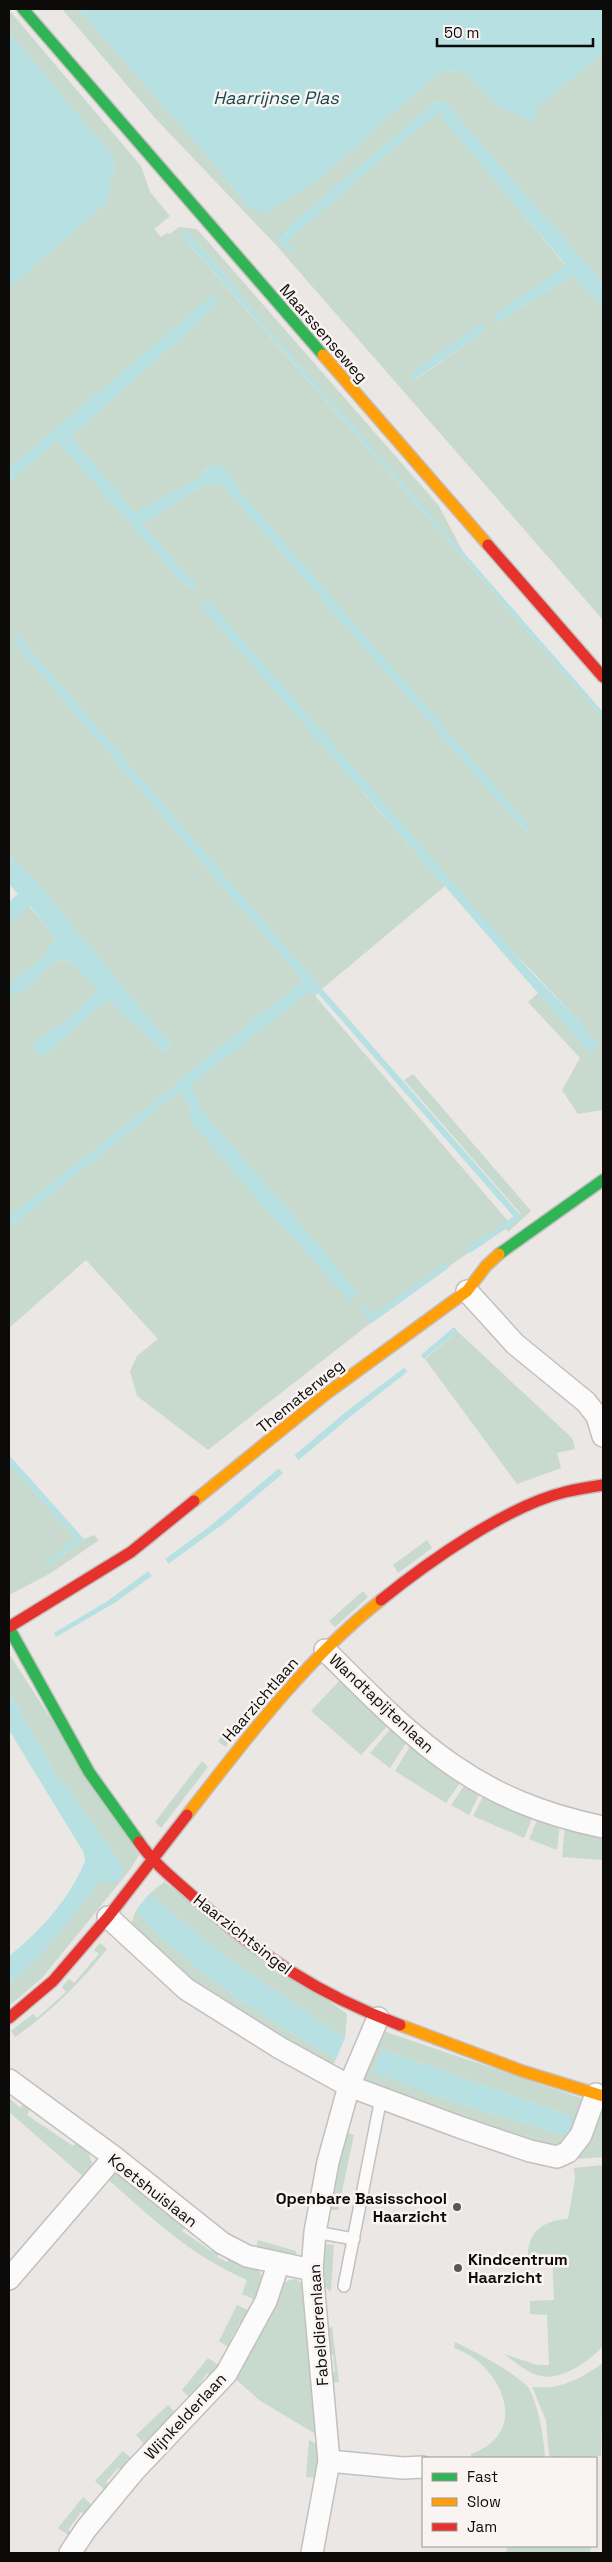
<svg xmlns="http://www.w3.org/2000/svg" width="612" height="2562" viewBox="0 0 612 2562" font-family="'Space Grotesk',sans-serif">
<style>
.green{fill:#c8d9cd;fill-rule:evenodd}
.water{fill:#b6e0e2}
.pier{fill:#eae7e5}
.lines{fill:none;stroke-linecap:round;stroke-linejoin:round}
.stream{stroke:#b6e0e2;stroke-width:6}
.lane-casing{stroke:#c3c0bf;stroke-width:14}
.street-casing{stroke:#c3c0bf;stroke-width:24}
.fast-casing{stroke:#c3c0bf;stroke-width:14}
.slow-casing{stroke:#c3c0bf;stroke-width:14}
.jam-casing{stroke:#c3c0bf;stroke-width:14}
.lane{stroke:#fcfbfb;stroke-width:11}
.street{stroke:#fcfbfb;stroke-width:21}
.fast{stroke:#30b455;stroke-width:11}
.slow{stroke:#ff9f0a;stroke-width:11}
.jam{stroke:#e5322d;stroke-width:11}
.poi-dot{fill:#5a5857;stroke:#f9f4f2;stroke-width:2}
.labels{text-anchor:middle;stroke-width:5;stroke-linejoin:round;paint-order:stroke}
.street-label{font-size:16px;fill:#0d0b0a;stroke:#f9f4f2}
.poi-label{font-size:16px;font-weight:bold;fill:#0d0b0a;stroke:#f9f4f2;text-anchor:end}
.water-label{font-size:18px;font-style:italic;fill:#164c50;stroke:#f9f4f2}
</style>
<rect width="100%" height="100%" fill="#eae7e5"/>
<g class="green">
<path d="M62,9H78L217,167L248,207L320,178L440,72L463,71L497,106L536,107L603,54V283L443,100L434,103L286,229L288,233L284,234L279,242L292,253L293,251L286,242L387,154L441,110L443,118L566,266L494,316L498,323L573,275L603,308V620L276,245L155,118ZM482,324L485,331L415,380L411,373Z"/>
<path d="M9,10L141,166L150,192L170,216L154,229L161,237L167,233L170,234L179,227L197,229L439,506L463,552L253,311L239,291L188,232L184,231L182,236L603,718V1110L578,1114L562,1090L580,1058L528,1002L538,993L591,1054L579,1021L355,784L445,886L322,989L18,635L12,640L303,981L181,1078L170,1090L9,1216L10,993L22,992L55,960L70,962L98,989L73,1016L36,1040L45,1055L108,999L163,1052L171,1045L35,880L9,855V482L57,440L185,586L194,590L198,587L142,524L208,483L223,486L526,832L529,831L240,491C230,475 214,448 200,478L135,513L71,437L218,304L213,296L9,468V288L107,203L115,159L9,32Z"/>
<polygon points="29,906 56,938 41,959 9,984 9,923"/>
<polygon points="310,990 508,1221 520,1213 404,1080 413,1074 531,1211 508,1232 505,1227 391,1307 208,1450 137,1396 130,1371 137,1356 158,1339 86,1260 9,1328 9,1228 180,1091 192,1112 271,1216 294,1238 322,1249 199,1107 191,1083"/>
<polygon points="458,1332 572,1438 575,1449 557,1453 561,1468 517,1484 425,1359"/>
<polygon points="9,1465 76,1539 47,1567 84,1539 94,1535 99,1540 51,1573 9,1595"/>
<polygon points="427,1540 432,1548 398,1573 393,1565"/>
<polygon points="363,1591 368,1597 335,1627 329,1621"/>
<polygon points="9,1654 139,1855 129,1871 42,1978 9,2006 9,1985 45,1950 101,1880 108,1879 119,1860 56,1773 9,1692"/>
<polygon points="343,1677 390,1723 361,1755 311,1711"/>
<polygon points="248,1706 255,1713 225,1747 218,1741"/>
<polygon points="393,1726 408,1740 390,1768 370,1753"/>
<polygon points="412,1743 462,1780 446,1803 395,1771"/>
<polygon points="202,1761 208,1767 161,1828 155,1822"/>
<polygon points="466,1783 481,1791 469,1815 451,1805"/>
<polygon points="485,1793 534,1814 524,1838 473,1816"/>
<polygon points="539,1816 560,1823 557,1850 529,1839"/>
<polygon points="565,1825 603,1833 603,1860 562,1857"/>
<polygon points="164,1882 347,2014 345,2038 227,1958 149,1894"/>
<path d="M136,1910C150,1929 167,1943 185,1958C232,1998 283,2029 336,2059L332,2067L195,1987L130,1927Z"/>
<path d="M100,1943L107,1949C80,1983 51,2012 15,2037L11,2031L33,2014L37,2018L66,1992L62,1987L69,1979L74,1983L99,1954L94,1950Z"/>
<path d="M380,2030L581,2098L587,2109L557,2150L359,2083ZM381,2049L569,2115L559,2134L434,2096Z"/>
<polygon points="9,2098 20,2108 24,2104 30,2110 27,2115 73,2146 77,2142 87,2149 92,2163 85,2178 9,2112"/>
<polygon points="603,2104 603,2157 564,2160"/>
<polygon points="345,2132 354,2135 338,2210 327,2210"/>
<path d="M603,2165V2346C590,2361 561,2381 541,2376C527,2373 515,2362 504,2354L537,2365H549L547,2315L530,2314V2301L554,2300L552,2254L528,2255C528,2230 546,2220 568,2219L575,2179L574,2168Z"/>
<path d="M110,2172H117L159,2208L163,2204L185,2226L182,2231L211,2251L214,2247L221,2250L217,2257L227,2262L231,2256C258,2268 269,2268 258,2301L242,2294L247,2280C188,2254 152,2218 104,2176Z"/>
<polygon points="258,2240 296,2251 296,2255 288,2256 256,2247"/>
<path d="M324,2244L334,2245L331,2291C315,2286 323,2257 324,2244Z"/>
<polygon points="294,2279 299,2281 304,2287 319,2436 259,2400 232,2376 281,2283"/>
<polygon points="237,2305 252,2312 245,2325 240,2322 231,2339 236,2342 232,2350 219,2341"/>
<polygon points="332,2327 339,2382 331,2383 330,2373 335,2372 333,2354 327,2354 324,2328"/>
<path d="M455,2342C479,2354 505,2367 525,2384C537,2394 544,2440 545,2455L541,2458H471V2454C522,2436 510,2386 475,2359C469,2354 461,2351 454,2348Z"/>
<polygon points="208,2358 221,2367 213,2377 207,2373 196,2389 200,2393 193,2401 182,2390"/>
<path d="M603,2363L601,2456L552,2457L549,2455L546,2420L532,2387C560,2390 580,2379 603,2363Z"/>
<polygon points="168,2405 178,2416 147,2447 136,2435"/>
<polygon points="309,2440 318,2445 317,2478 306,2477"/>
<polygon points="123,2451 133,2460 124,2472 118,2468 106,2482 112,2487 107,2492 95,2481"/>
<polygon points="83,2497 93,2506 87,2516 81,2512 68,2530 74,2534 71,2537 58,2528"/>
<polygon points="508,2546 591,2546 590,2553 505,2553"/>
</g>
<g class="water">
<polygon points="78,9 603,9 603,54 537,107 535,123 497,106 463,71 440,72 320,178 267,213 248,207 217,167"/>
<polygon points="9,32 115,159 107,203 9,288"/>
<polygon points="443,100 603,283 603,308 573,275 498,323 493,316 566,265 442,118 441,111 387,154 287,242 294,251 292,253 279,242 277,238 281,233 288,234 285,229 434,103"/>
<polygon points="183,231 188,232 239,291 253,311 603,712 603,718 185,239 182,236"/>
<path d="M213,295L218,304L71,437L135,512L200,478C215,448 230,475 240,491L531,828L529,831L526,832L492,794L223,486L208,483L142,524L198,587L194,590L185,586L57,441L9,482V468Z"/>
<polygon points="482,323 485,331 414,380 411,373"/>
<polygon points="209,601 530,971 579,1021 598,1046 591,1054 200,605"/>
<polygon points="18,635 322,989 315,996 310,991 192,1084 199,1107 322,1249 358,1294 349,1301 294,1238 271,1216 189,1119 192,1112 180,1091 9,1228 9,1216 170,1090 181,1078 303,981 12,640"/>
<polygon points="9,855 35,880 171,1045 163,1052 108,999 45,1055 34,1053 36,1040 73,1016 98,989 70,962 55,960 22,992 9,995 9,984 41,959 56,938 30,906 9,923 9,902 18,894 9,884"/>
<polygon points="454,1327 458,1332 351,1416 223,1524 116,1602 56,1637 54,1633 106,1602 209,1527 347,1411 421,1355"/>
<polygon points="9,1455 84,1539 47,1567 44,1564 75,1538 9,1465"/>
<path d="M9,1692L56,1773L119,1860L124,1872L117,1882L101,1881L45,1950L9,1985V1956C41,1931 70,1898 85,1861L84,1853L9,1730Z"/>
<path d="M149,1894L227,1958L345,2038L336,2059C283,2029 232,1998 185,1958C167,1943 150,1929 136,1910Z"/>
<polygon points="381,2049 569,2115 573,2119 570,2131 566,2134 559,2134 434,2096 373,2072"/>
</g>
<g class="pier">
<polygon points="419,1353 426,1362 410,1375 403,1366"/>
<polygon points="293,1453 300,1462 284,1475 277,1466"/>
<polygon points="164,1557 170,1566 153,1578 147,1569"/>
</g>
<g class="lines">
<g class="stream">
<polyline points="320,991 518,1217 469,1250"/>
<polyline points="364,1308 372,1319 446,1266"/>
</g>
<g class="lane-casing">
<g id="lane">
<polyline points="315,2232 354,2239"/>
<polyline points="344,2286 381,2098"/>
</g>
</g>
<g class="street-casing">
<g id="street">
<polyline points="467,1291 515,1344 586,1402 597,1416 603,1436"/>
<path d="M325,1650C416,1741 472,1800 603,1827"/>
<polyline points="108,1917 186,1989 280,2048 349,2086 462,2128 530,2151 557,2157 568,2152 581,2135 596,2094"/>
<polyline points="9,2080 114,2157 222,2243 247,2256 312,2270"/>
<polyline points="9,2279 114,2157"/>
<polyline points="329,2461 403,2468 423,2467"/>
<polyline points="70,2553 86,2529 134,2471 226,2374 266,2301 278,2265"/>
<polyline points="312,2553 329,2461 312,2270 315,2232 328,2162 349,2086 378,2018"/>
</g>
</g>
<g class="fast-casing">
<g id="fast">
<polyline points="23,9 323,355"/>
<polyline points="499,1254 603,1180"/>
<polyline points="9,1628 89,1772 139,1842"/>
</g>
</g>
<g class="slow-casing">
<g id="slow">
<polyline points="323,355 488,545"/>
<polyline points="194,1501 326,1394 467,1291 486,1266 499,1254"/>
<path d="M187,1815C246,1739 305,1660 381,1600"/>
<polyline points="400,2025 522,2071 603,2096"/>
</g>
</g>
<g class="jam-casing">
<g id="jam">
<polyline points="488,545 603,677"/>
<path d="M381,1600C428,1562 507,1506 565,1492C578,1489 590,1487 603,1485"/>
<polyline points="9,1627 131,1552 194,1501"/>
<path d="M139,1842C154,1864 175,1880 195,1898C261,1956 317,1994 400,2025"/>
<polyline points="9,2018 53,1981 108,1917 187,1815"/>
</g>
</g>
<use href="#lane" class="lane"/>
<use href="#street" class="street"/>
<use href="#fast" class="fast"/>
<use href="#slow" class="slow"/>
<use href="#jam" class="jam"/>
</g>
<g class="poi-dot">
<circle cx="457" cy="2207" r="5"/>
<circle cx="458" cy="2268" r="5"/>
</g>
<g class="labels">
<g class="street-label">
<text transform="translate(324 333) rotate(49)" y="6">Maarssenseweg</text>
<text transform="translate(300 1396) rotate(-39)" y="6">Thematerweg</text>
<text transform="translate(260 1699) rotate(-49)" y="6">Haarzichtlaan</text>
<text transform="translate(382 1703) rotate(43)" y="6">Wandtapijtenlaan</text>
<text transform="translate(243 1934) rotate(38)" y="6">Haarzichtsingel</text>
<text transform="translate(153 2190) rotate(38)" y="6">Koetshuislaan</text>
<text transform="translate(318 2325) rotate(-94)" y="6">Fabeldierenlaan</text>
<text transform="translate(185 2416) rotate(-47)" y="6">Wijnkelderlaan</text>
</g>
<g class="poi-label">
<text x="447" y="2204">Openbare Basisschool<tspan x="447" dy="18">Haarzicht</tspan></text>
<text x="468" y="2265" text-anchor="start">Kindcentrum<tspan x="468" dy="18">Haarzicht</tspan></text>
</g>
<g class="water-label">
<text x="276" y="104">Haarrijnse Plas</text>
</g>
</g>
<rect width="612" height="2562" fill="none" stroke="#0d0b0a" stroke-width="20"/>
<rect x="422" y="2457" width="175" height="90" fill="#f9f4f2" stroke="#9b9795"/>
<rect x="432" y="2473" width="25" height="8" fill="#30b455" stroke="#9b9795"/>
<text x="467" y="2482" font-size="15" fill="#0d0b0a">Fast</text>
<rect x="432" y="2498" width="25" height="8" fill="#ff9f0a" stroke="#9b9795"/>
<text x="467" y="2507" font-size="15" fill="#0d0b0a">Slow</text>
<rect x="432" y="2523" width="25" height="8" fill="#e5322d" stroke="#9b9795"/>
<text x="467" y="2532" font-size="15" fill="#0d0b0a">Jam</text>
<path d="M437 38v8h156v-8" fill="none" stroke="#0d0b0a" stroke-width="2.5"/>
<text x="444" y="38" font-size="15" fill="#0d0b0a" stroke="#f9f4f2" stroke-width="4" paint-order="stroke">50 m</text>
</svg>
